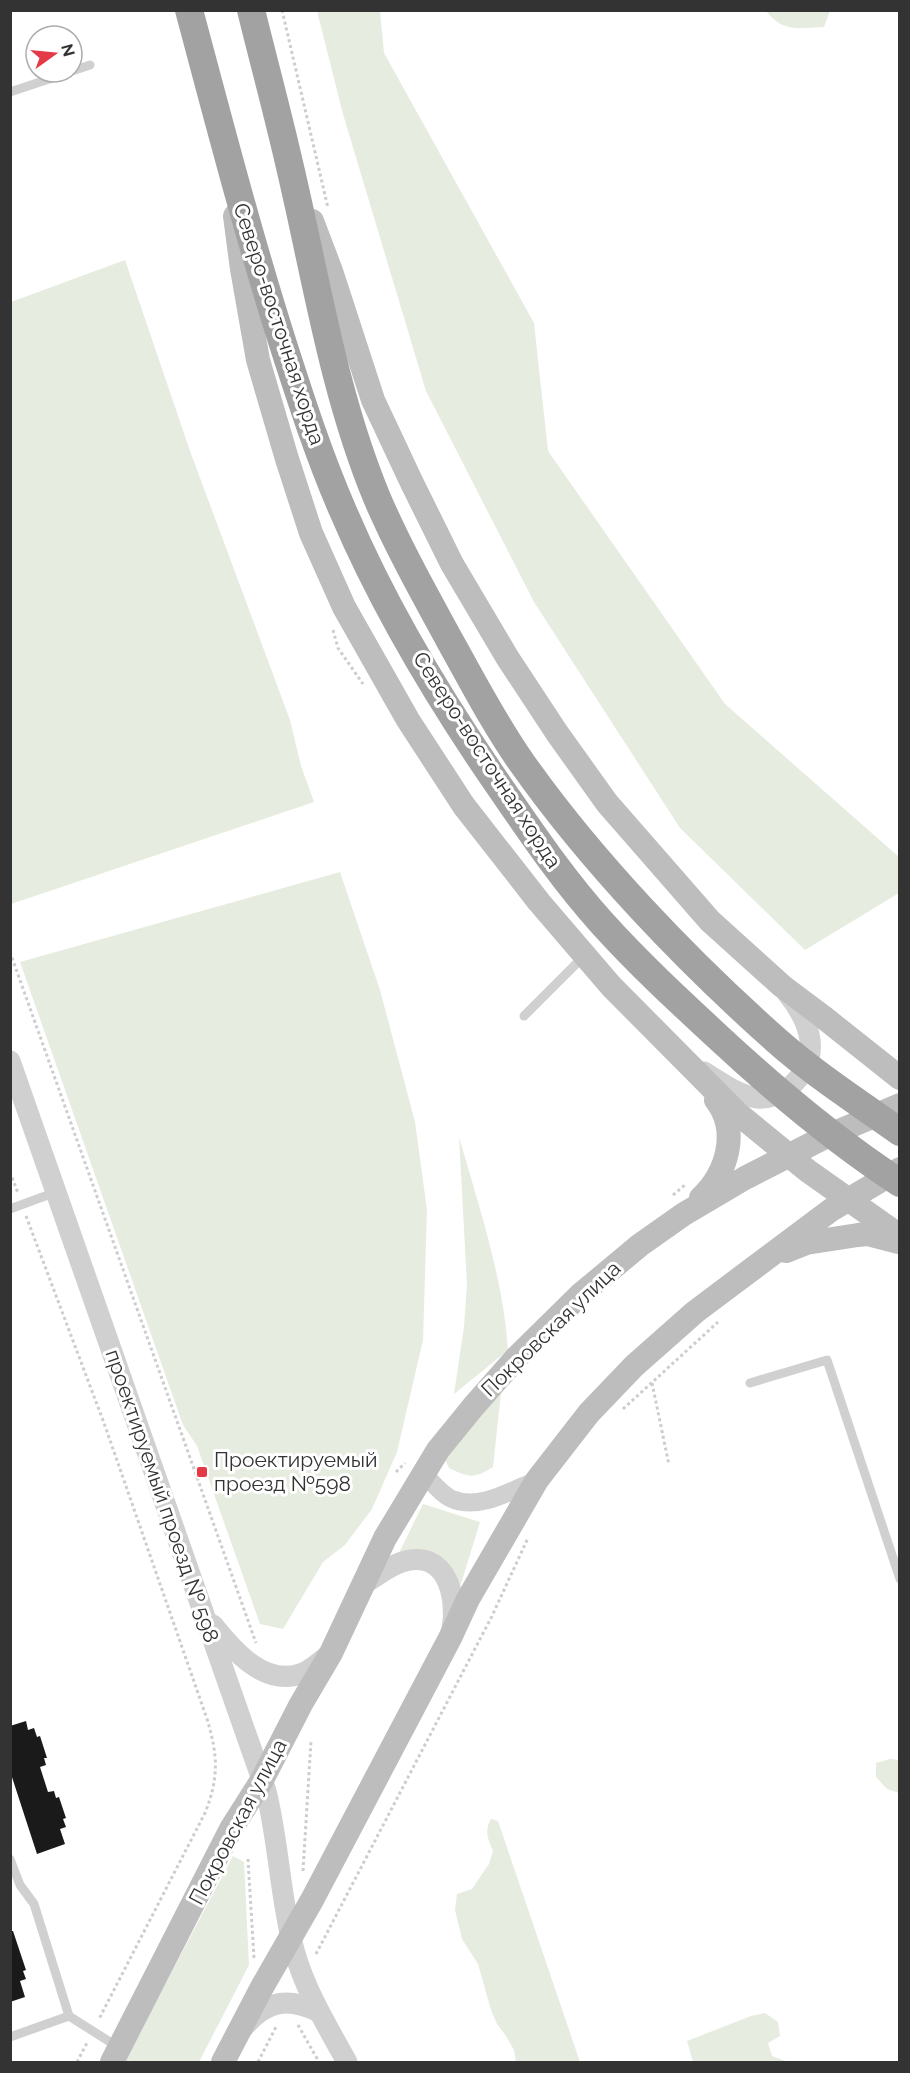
<svg xmlns="http://www.w3.org/2000/svg" width="910" height="2073" viewBox="0 0 910 2073" font-family="Raleway,sans-serif">
<style>
.green{fill:#e6ecdf}
.building{fill:#1a1a1a}
.lines{fill:none;stroke-linecap:round;stroke-linejoin:round}
.path{stroke:#cdcdcd;stroke-width:3;stroke-dasharray:3 3;stroke-linecap:butt}
.service{stroke:#d0d0d0;stroke-width:9}
.minor{stroke:#d0d0d0;stroke-width:18}
.tertiary{stroke:#d0d0d0;stroke-width:21}
.secondary{stroke:#bdbdbd;stroke-width:24}
.trunk{stroke:#a2a2a2;stroke-width:28}
.poi-dot{fill:#e63946;stroke:#fff;stroke-width:2}
.labels{text-anchor:middle;stroke-width:6;stroke-linejoin:round;paint-order:stroke}
.street-label{font-size:21px;fill:#333;stroke:#fff}
.poi-label{font-size:21px;fill:#333;stroke:#fff;text-anchor:start}
</style>
<rect width="100%" height="100%" fill="#fff"/>
<g class="green">
<polygon points="317,11 380,11 384,53 534,323 548,451 725,704 899,857 899,893 805,950 680,828 534,602 426,391 343,114"/>
<path d="M766,11H830L824,27C800,28 783,33 766,11Z"/>
<polygon points="125,260 190,451 290,720 301,766 314,802 11,904 11,302"/>
<polygon points="340,872 380,990 415,1122 427,1210 423,1340 397,1452 372,1509 345,1545 323,1562 283,1629 260,1624 197,1446 183,1425 20,962"/>
<path d="M459,1137C479,1207 503,1277 508,1350L454,1394L464,1327L467,1284Z"/>
<path d="M502,1383L493,1467C473,1479 470,1478 449,1468L442,1453Z"/>
<path d="M423,1504L480,1522L460,1587C443,1549 436,1556 398,1555Z"/>
<polygon points="890,1759 899,1760 899,1793 887,1789 876,1777 876,1763"/>
<path d="M491,1819L498,1821L580,2062H516L514,2050L506,2036L497,2024L491,2010L478,1964L462,1939L455,1910L457,1894L472,1889L489,1864L493,1851C488,1839 484,1831 491,1819Z"/>
<polygon points="233,1856 244,1862 249,1965 199,2062 124,2062"/>
<polygon points="765,2013 778,2022 780,2036 768,2043 772,2056 788,2062 693,2062 687,2041 751,2016"/>
</g>
<g class="building">
<polygon points="26,1721 28,1730 34,1728 37,1737 40,1736 47,1758 44,1758 46,1765 40,1767 48,1792 54,1791 56,1798 59,1797 66,1818 63,1819 66,1827 60,1829 65,1844 37,1854 10,1771 10,1726"/>
<polygon points="10,1931 13,1931 26,1970 23,1971 26,1979 20,1981 25,1997 10,2002"/>
</g>
<g class="lines">
<g class="path">
<polyline points="282,10 328,208"/>
<polyline points="333,630 338,648 363,684"/>
<polyline points="10,952 256,1643"/>
<polyline points="10,1172 18,1193"/>
<polyline points="673,1195 686,1184"/>
<path d="M26,1216L104,1423L207,1719C218,1755 219,1778 205,1813L99,2019"/>
<polyline points="652,1383 669,1465"/>
<polyline points="623,1409 718,1322"/>
<polyline points="396,1472 405,1463"/>
<polyline points="248,1859 254,1958"/>
<polyline points="303,1871 311,1741"/>
<polyline points="316,1954 492,1616 528,1538"/>
<polyline points="298,2025 319,2062"/>
<polyline points="77,2062 88,2041"/>
<polyline points="258,2062 277,2025"/>
</g>
<g class="service">
<polyline points="72,71 90,65"/>
<polyline points="10,92 70,72"/>
<polyline points="524,1016 583,957"/>
<polyline points="10,1209 56,1192"/>
<polyline points="750,1383 827,1360 900,1579"/>
<polyline points="10,1859 20,1885 34,1904 69,2016"/>
<polyline points="10,2037 69,2016 118,2047"/>
</g>
<path class="minor" d="M424,1474C432,1482 442,1495 452,1499C479,1511 512,1490 537,1480"/>
<g class="tertiary">
<path d="M10,1061L266,1791C279,1843 280,1898 294,1950C305,1990 327,2026 347,2062"/>
<path d="M704,1072C721,1082 737,1095 757,1098C769,1099 782,1094 791,1086C823,1057 811,1023 787,993"/>
<path d="M365,1583C377,1576 389,1566 402,1562C446,1548 458,1596 452,1629"/>
<path d="M213,1625C233,1650 265,1688 303,1673C312,1669 322,1660 330,1654"/>
<path d="M243,2028C266,2000 288,1997 319,2012"/>
</g>
<g class="secondary">
<polyline points="235,216 242,269 258,360 287,459 311,533 344,607 408,720 464,806 539,902 611,986 737,1113 808,1171 900,1236"/>
<polyline points="312,221 331,271 373,400 411,481 452,564 507,657 557,733 607,803 710,921 782,986 822,1016 900,1078"/>
<path d="M701,1198C727,1173 740,1131 716,1100"/>
<polyline points="786,1251 806,1243 858,1235 867,1234 898,1242"/>
<polyline points="112,2062 231,1829 262,1780 301,1704 331,1653 385,1538 438,1450 473,1407 517,1357 580,1295 640,1245 684,1214 745,1178 825,1137 900,1105"/>
<polyline points="223,2062 261,1989 312,1900 450,1638 468,1599 537,1480 589,1413 634,1366 695,1312 831,1210 900,1169"/>
</g>
<g class="trunk">
<path d="M189,10C219,122 248,234 283,344C301,400 319,456 343,511C385,610 442,704 504,793C535,838 565,882 602,923C638,963 678,1000 718,1037C775,1090 834,1140 900,1183"/>
<path d="M251,10C264,63 278,114 290,167C316,277 333,392 377,498C398,547 425,595 450,641C473,682 495,725 522,763C591,861 686,960 776,1040C813,1073 859,1103 900,1132"/>
</g>
</g>
<rect class="poi-dot" x="196" y="1466" width="12" height="12" rx="3"/>
<g class="labels">
<g class="street-label">
<text transform="translate(279 324) rotate(72)" y="7">Северо-восточная хорда</text>
<text transform="translate(487 760) rotate(57)" y="7">Северо-восточная хорда</text>
<text transform="translate(551 1329) rotate(-44)" y="7">Покровская улица</text>
<text transform="translate(162 1496) rotate(71)" y="7">проектируемый проезд № 598</text>
<text transform="translate(238 1822) rotate(-62)" y="7">Покровская улица</text>
</g>
<g class="poi-label">
<text x="214" y="1467">Проектируемый<tspan x="214" dy="24">проезд №598</tspan></text>
</g>
</g>
<rect width="910" height="2073" fill="none" stroke="#333333" stroke-width="24"/>
<g transform="translate(54 54) rotate(75)"><circle r="28" fill="#ffffff" stroke="#adadad" stroke-width="1.5"/>
<path d="M0-4.5L10 22L0 15L-10 22Z" fill="#e63946"/>
<text y="-9" font-size="16" font-weight="bold" text-anchor="middle" fill="#333333">N</text>
</g>
</svg>
